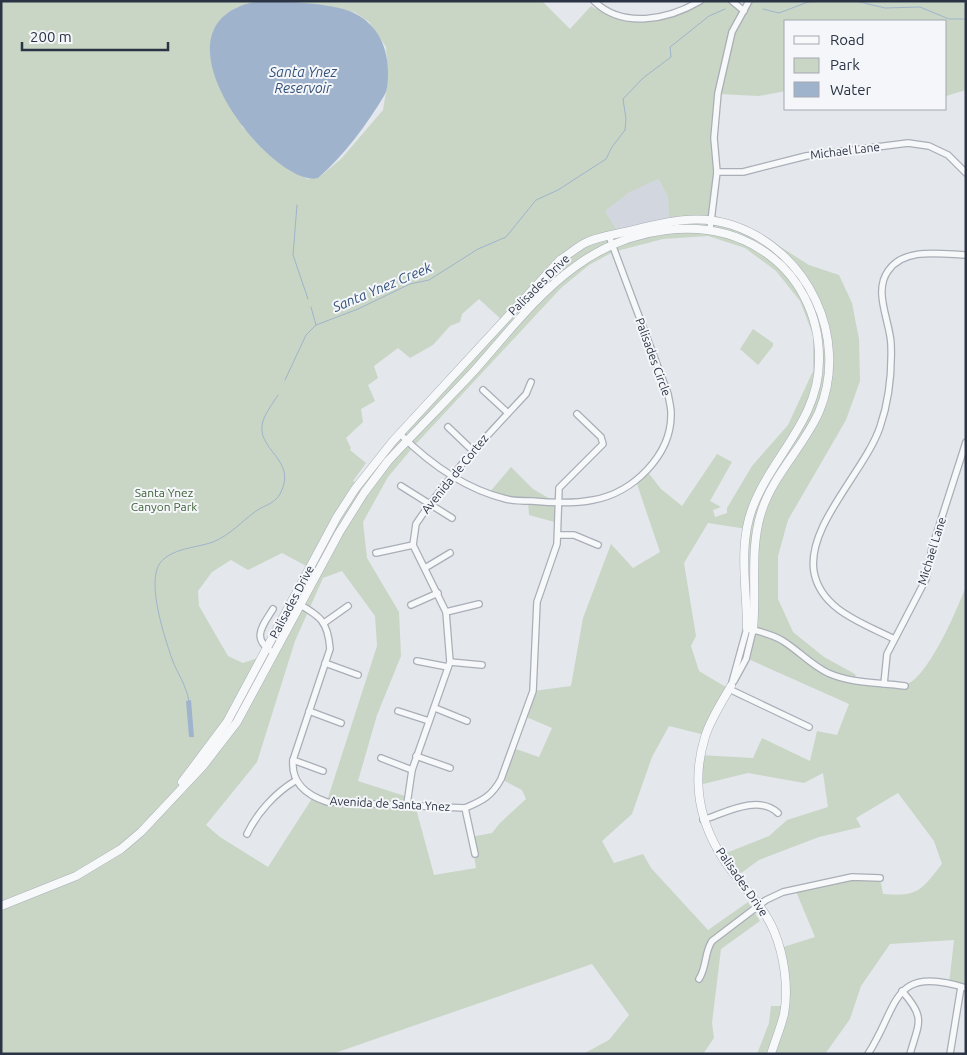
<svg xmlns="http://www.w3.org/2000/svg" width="967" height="1055" viewBox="0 0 967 1055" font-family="Ubuntu,sans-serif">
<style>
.built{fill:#d2d6de}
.green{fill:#c9d6c5;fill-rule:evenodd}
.water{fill:#9fb4cc}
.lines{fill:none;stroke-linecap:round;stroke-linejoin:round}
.stream{stroke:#9fb4cc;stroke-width:1}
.minor-casing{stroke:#a9aeb7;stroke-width:8}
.tertiary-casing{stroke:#a9aeb7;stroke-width:9}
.minor{stroke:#f7f8fa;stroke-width:5.5}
.tertiary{stroke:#f7f8fa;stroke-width:8}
.labels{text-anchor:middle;stroke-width:4;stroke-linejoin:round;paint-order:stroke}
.street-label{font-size:12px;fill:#2b3445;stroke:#f4f6f9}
.park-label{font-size:12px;fill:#3f6138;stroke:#f4f6f9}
.water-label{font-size:14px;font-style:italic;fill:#34527a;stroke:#f4f6f9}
</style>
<rect width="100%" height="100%" fill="#e4e7ec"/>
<polygon class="built" points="656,176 668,197 669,221 618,232 605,211 630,192"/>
<g class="green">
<path d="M1,1H258L236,8L225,16L242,127L292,172L308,179L318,178L341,159L383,110L388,80L386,47L369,22L354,12L333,8L262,1H542L570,29L591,6L596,9L598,6L615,15L647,17L675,11L697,1H735L744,9L755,1H966V90L946,96V21H786V91L759,96L718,94L715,173L711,214L752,229L809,265L839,275L852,303L859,339L860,381L846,420L788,520L778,556V599L793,632L824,657L855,674L857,682C870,683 897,688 907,684C928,677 958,608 966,586V988L949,984L954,940L890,944L861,986L850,1019L825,1054H757L769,1023L771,1006H784L780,948L815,937L795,889L852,877L880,878L883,894C919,897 921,890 942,864L934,841L898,793L856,818L861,827L819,837L759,860L737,876L721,855L769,836L787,820L828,807L823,773L804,783L748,773L699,785L700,755L753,758L762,738L810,761L817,731L837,735L849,704L746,658L753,630L747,628V529L708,523L684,563L696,636L691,646L699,671L729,689L705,735L669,726L652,757L632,814L602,841L614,863L643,854L651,868L708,930L748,902L760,921L721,949L712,1023L714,1038L703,1054H583L609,1040L629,1015L592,964L332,1054H1ZM658,179L668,197L669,220L618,232L605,211L630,192ZM708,236L745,248L776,271L800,301L813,335V371L788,425L752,466L727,508V513L715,517L713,510L721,507L710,501L732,462L717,454L682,506L661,489L647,471L636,481L660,552L633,568L611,544L583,618L571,686L533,691L524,716L552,728L539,757L513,748L501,779L522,790L526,799L500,823L492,833L471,837L476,868L434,875L415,805L407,804L408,797L358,781L377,715L401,656L399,612L367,558L363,522L388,477L414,446L561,288L589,265L613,252L663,239ZM479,299L504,322L359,484L353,481L366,463L350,450L351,448L346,438L363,422L361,409L375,401L368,385L378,378L374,366L398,348L410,358L433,345L450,326L460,322L462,314ZM282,553L310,568L263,656L243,663L228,656L199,606L198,591L212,572L231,560L248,570ZM342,571L375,616L377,646L327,801L313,797L268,867L220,837L206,825L257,762L295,641L323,578Z"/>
<polygon points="753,329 773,343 773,346 758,365 740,349"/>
<polygon points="511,467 533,489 559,504 558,523 529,515 528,501 489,493"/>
</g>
<g class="water">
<path d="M258,1C281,1 332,3 352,12C378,24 388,47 388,73C388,80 388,90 384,96C367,124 344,156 318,178C275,191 138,23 258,1Z"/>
<polygon points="191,700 194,737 189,737 186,701"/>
</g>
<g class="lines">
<g class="stream">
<polyline points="856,1 885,8 920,7 949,19 966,19"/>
<polyline points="763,9 779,13 808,2 832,1"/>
<polyline points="297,205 293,255 308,299"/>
<polyline points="311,307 316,325"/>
<polyline points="285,380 306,335 316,325 358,309 410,284 429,280 478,249 506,237 536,200 558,190 606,159 612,147 625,130 626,119 623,99 643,78 671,57 670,47 674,44 709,16 725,9"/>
<path d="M189,702C187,686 177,673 172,659C165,638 146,583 160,563C172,548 196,548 213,542C230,535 241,522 256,511C265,505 274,504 280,494C299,459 254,450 263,421C266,412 273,403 278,395"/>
</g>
<g class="minor-casing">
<g id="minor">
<path d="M594,1C622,29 668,20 700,1"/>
<polyline points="732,1 744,11"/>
<polyline points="717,172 743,172 806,156 908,143 929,146 948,155 966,173"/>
<polyline points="710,229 717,172 714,138 718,93 732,32 749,1"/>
<polyline points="483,390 508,413"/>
<polyline points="448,427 472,450"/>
<path d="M400,434C429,463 465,489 506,499C514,501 524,501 532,501C553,503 573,504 593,500C633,493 672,455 671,413C671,407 669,400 668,394L609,236"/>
<polyline points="401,486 452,518"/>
<polyline points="558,535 574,535 598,545"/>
<polyline points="376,553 413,545"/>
<polyline points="425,568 450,553"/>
<path d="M297,603C320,616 328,621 330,649L293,760C291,783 306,795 327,802L465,808C482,801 492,796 501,779L533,691L537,602L557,544L559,488L603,444L601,437L577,414"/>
<polyline points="411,605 438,593"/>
<path d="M273,609C261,628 251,639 274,653"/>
<polyline points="446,612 479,604"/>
<polyline points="324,623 348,606"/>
<path d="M894,639C863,623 821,610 814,572C806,526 865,471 880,427C889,401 892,371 891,344C890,321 873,292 888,271C904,247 941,254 966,255"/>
<polyline points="417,661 448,667"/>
<polyline points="450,662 482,665"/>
<polyline points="325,663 358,675"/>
<polyline points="734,681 746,659 753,630"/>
<polyline points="884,684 887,654 926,579 932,548 966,442"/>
<path d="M731,686L747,628C759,632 773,634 783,641C799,651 811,665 828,673C853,684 878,682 905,686"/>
<polyline points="729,689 809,727"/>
<polyline points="435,708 467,721"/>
<polyline points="309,711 341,723"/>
<polyline points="398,711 429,721"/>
<polyline points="416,756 450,768"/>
<polyline points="381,758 412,770"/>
<polyline points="293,760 323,771"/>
<path d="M407,804L412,770L450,662L446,612L413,545L416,524C448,476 487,436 526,394L531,382"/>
<polyline points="465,808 475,854"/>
<path d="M703,820C725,813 758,794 778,813"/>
<path d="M247,834C257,813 275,793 295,781"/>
<path d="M699,979C707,967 704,953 712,941L766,900L783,892L852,877L880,878"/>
<path d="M902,991C926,1018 919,1022 910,1054"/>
<path d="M868,1054C899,1006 891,964 966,988"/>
<polyline points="950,1054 961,987"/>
</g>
</g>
<g class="tertiary-casing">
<g id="tertiary">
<path d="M731,686C722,702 710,720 705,737C691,782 700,825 726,863C742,886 763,905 774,931C784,955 789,988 784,1014C781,1027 775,1041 771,1054"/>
<path d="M182,782L227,722L337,517L355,489L393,441L560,260C568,255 576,248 585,243C597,237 612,235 625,232C662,223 695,213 732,225C808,250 850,338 819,412C804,446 774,474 762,510C749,548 757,590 753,630"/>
<path d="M1,906L76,876L121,849L141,832L203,766L237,722L339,533L364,493L388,461C416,431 446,401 474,371C506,335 537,294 576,266C628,228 704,214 760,249C799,273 820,316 819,361C819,420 771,457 752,509C738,547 747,589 747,628"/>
</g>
</g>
<use href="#minor" class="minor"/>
<use href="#tertiary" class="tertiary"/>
</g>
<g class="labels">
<g class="street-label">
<text transform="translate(845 151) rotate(-7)" y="4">Michael Lane</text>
<text transform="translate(539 285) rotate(-45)" y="4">Palisades Drive</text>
<text transform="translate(653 357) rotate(70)" y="4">Palisades Circle</text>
<text transform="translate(455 474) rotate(-51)" y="4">Avenida de Cortez</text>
<text transform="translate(932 551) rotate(-73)" y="4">Michael Lane</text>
<text transform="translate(292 602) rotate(-62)" y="4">Palisades Drive</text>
<text transform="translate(390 804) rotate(3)" y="4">Avenida de Santa Ynez</text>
<text transform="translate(742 882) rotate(55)" y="4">Palisades Drive</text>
</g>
<g class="park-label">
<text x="164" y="497">Santa Ynez<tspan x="164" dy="14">Canyon Park</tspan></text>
</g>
<g class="water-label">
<text x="303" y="77">Santa Ynez<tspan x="303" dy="16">Reservoir</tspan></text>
<text transform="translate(382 287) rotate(-23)" y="5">Santa Ynez Creek</text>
</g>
</g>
<rect width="967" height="1055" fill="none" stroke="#2b3445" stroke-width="5"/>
<rect x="784" y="20" width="162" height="90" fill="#f4f6f9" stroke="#a4a8b1"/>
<rect x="794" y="36" width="25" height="8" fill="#f7f8fa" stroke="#a4a8b1"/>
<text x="830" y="45" font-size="15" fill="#2b3445">Road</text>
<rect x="794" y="58" width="25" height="15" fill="#c9d6c5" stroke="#a4a8b1"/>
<text x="830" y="70" font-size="15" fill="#2b3445">Park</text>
<rect x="794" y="82" width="25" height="15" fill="#9fb4cc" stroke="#a4a8b1"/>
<text x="830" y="95" font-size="15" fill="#2b3445">Water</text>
<path d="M22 42v8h146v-8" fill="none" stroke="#2b3445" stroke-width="2.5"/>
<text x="30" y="42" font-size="15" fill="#2b3445" stroke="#f4f6f9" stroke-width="4" paint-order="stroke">200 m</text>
</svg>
